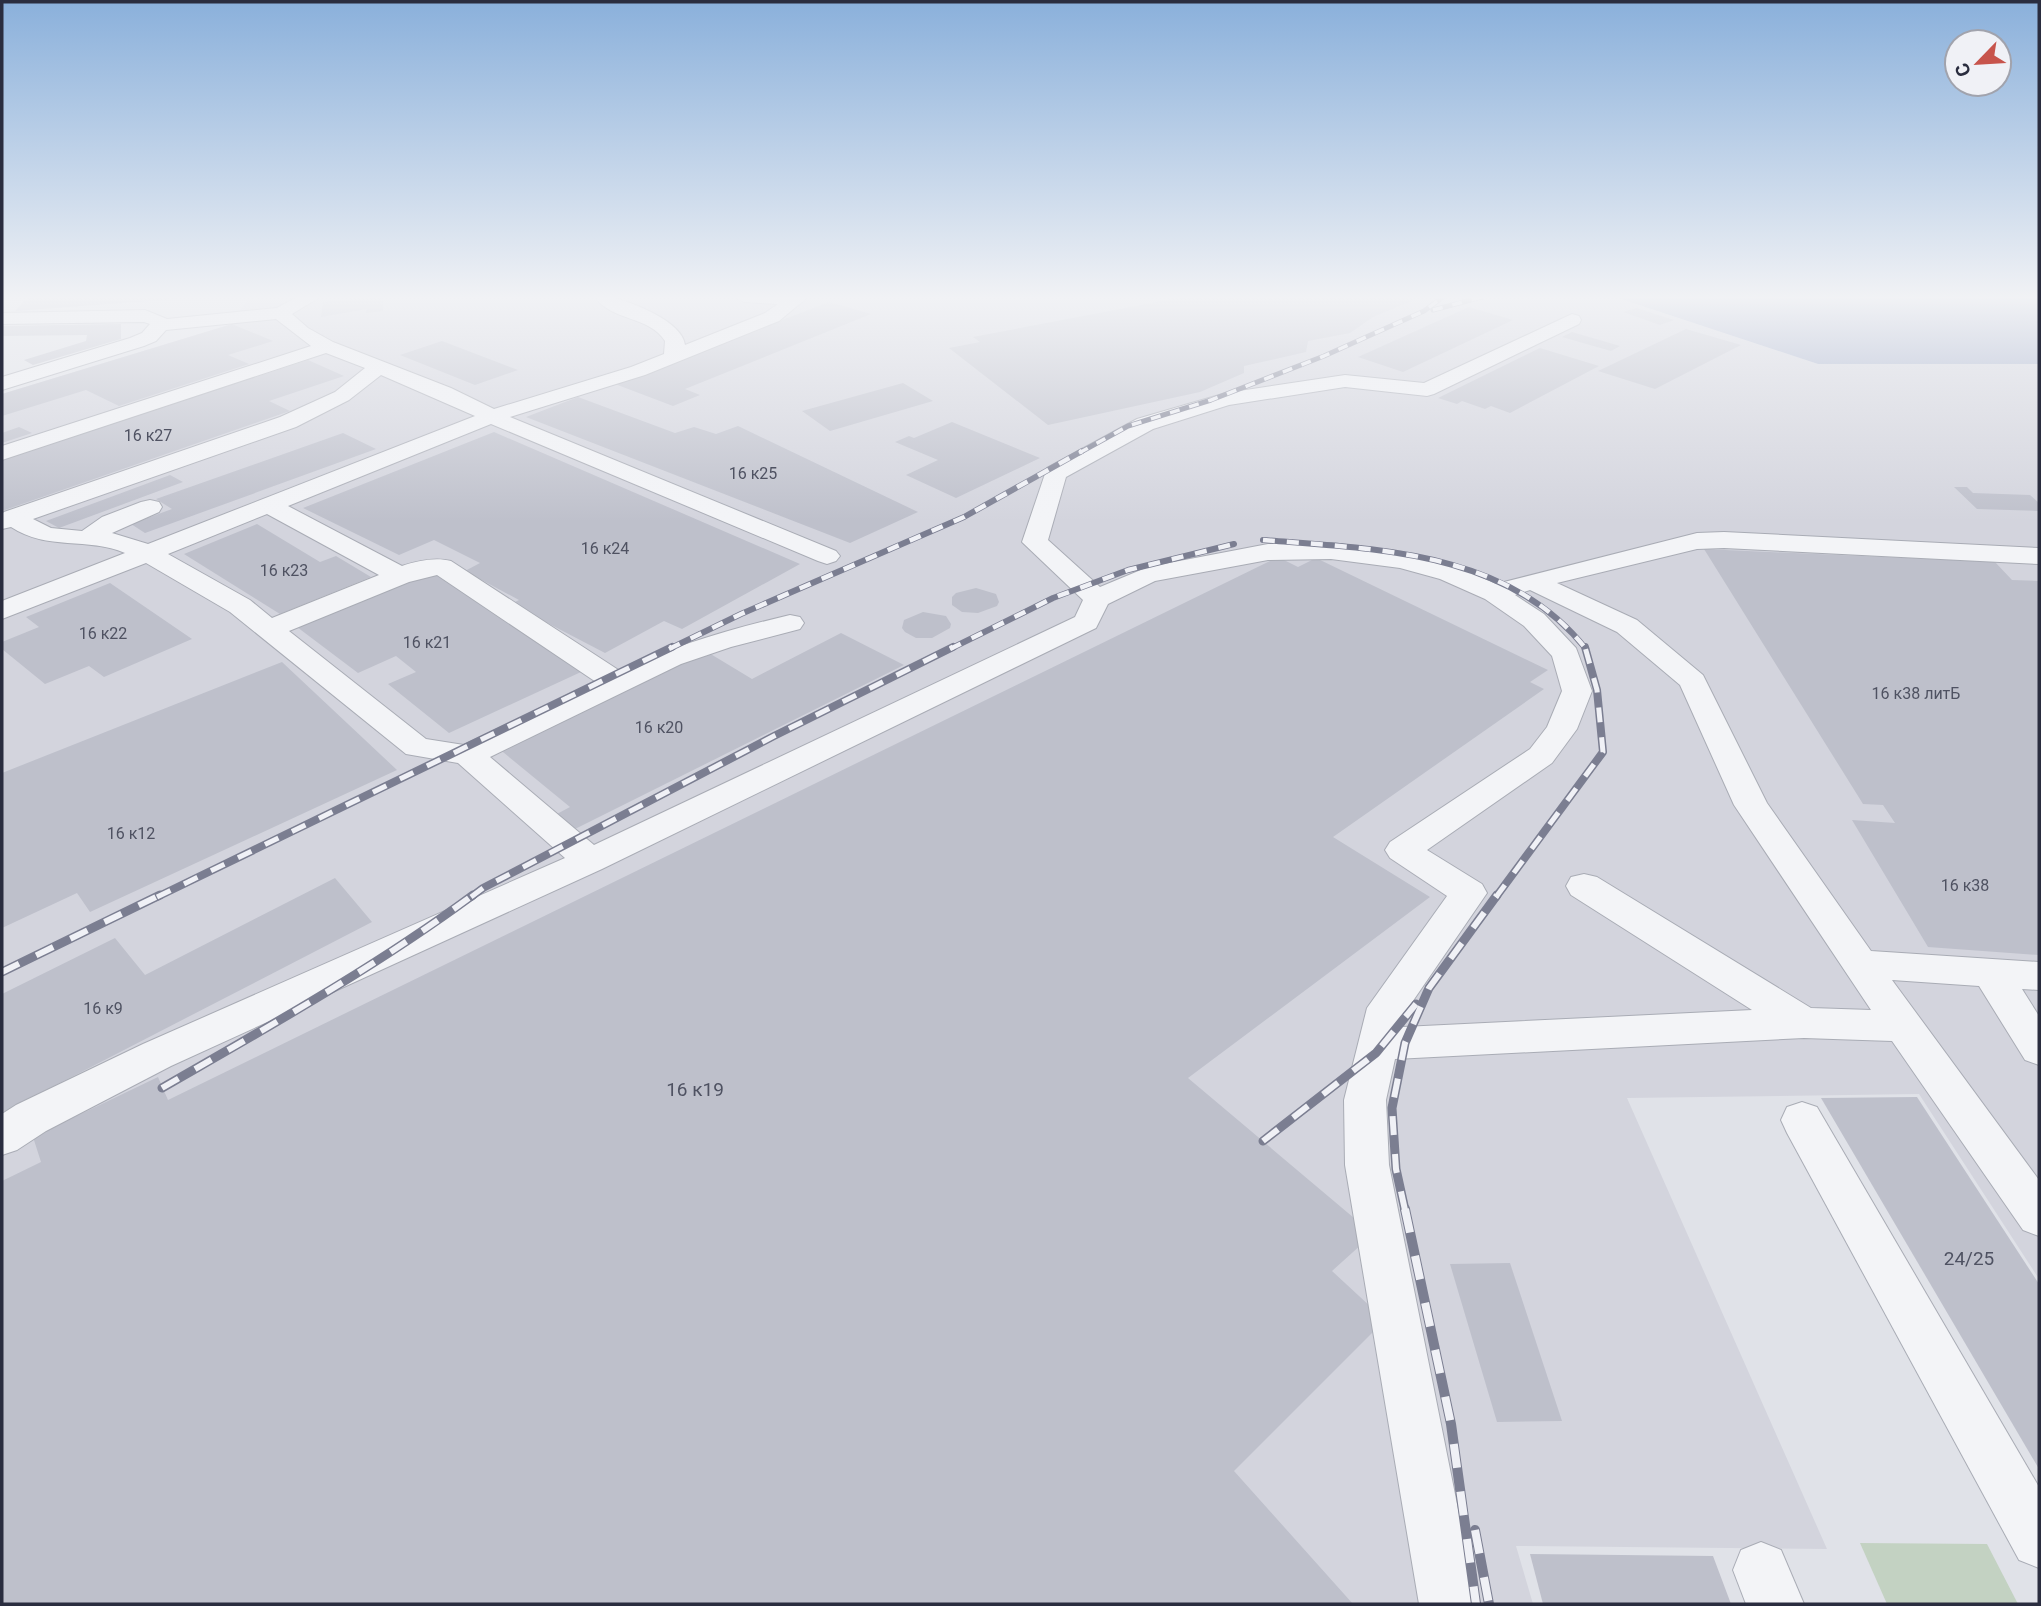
<svg xmlns="http://www.w3.org/2000/svg" width="2041" height="1606" viewBox="0 0 2041 1606" font-family="Roboto,sans-serif">
<style>
.built{fill:#d3d4dd}
.green{fill:#c3d2c2}
.water{fill:#9da9c7}
.building{fill:#bec0cb}
.lines{fill:none;stroke-linecap:round;stroke-linejoin:round}
.minor-casing{stroke:#a9acb5;stroke-width:2}
.minor{fill:#f3f4f7;fill-rule:evenodd}
.rail-far4-casing{stroke:#7b7e91;stroke-width:5}
.rail-far3-casing{stroke:#7b7e91;stroke-width:6}
.rail-far2-casing{stroke:#7b7e91;stroke-width:8}
.rail-far1-casing{stroke:#7b7e91;stroke-width:9}
.rail-casing{stroke:#7b7e91;stroke-width:10}
.rail-far4{stroke:#f0f1f6;stroke-width:3.5;stroke-dasharray:10;stroke-linecap:butt}
.rail-far3{stroke:#f0f1f6;stroke-width:4.5;stroke-dasharray:12;stroke-linecap:butt}
.rail-far2{stroke:#f0f1f6;stroke-width:5;stroke-dasharray:15;stroke-linecap:butt}
.rail-far1{stroke:#f0f1f6;stroke-width:6;stroke-dasharray:19;stroke-linecap:butt}
.rail{stroke:#f0f1f6;stroke-width:8;stroke-dasharray:24;stroke-linecap:butt}
.labels{text-anchor:middle;stroke-width:5;stroke-linejoin:round;paint-order:stroke}
.number-label{font-size:16px;fill:#4f5262}
.near-number-label{font-size:19px;fill:#4f5262}
</style>
<rect width="100%" height="100%" fill="#e0e2e8"/>
<polygon class="built" points="249,297 1614,297 1818,364 2039,364 2039,1279 1919,1094 1627,1098 1827,1549 1516,1546 1533,1604 2,1604 2,394 232,324"/>
<polygon class="green" points="1860,1543 1987,1544 2018,1604 1887,1604"/>
<polygon class="water" points="1615,297 2039,297 2039,364 1818,364"/>
<g class="building">
<polygon points="28,297 175,297 176,299 15,311"/>
<polygon points="383,297 383,311 366,313 367,309 321,317 323,302"/>
<polygon points="1183,297 1409,297 1414,300 1373,317 1350,333 1308,341 1306,352 1244,366 1244,373 1200,392 1048,425 949,348 980,342 973,337"/>
<polygon points="829,302 871,314 685,389 700,395 673,406 615,384"/>
<polygon points="1469,307 1513,320 1403,372 1358,357"/>
<polygon points="1636,308 1674,320 1660,325 1623,312"/>
<polygon points="121,324 121,339 33,365 24,360 86,341 87,335 2,336 2,326"/>
<polygon points="232,324 273,341 228,355 249,364 119,406 86,390 2,416 2,394"/>
<polygon points="1686,329 1741,345 1655,389 1598,371"/>
<polygon points="1572,332 1620,346 1611,351 1562,337"/>
<polygon points="442,341 518,370 475,385 400,355"/>
<polygon points="1540,348 1599,366 1510,413 1491,406 1485,409 1462,401 1457,404 1438,398"/>
<polygon points="308,360 344,376 269,401 290,411 2,511 2,459"/>
<polygon points="903,383 933,401 830,431 802,411"/>
<polygon points="578,397 675,433 694,427 716,434 738,426 918,512 850,543 526,417"/>
<polygon points="952,422 1040,458 956,498 906,475 938,460 895,442 909,436 914,438"/>
<polygon points="19,427 32,433 2,443 2,433"/>
<polygon points="494,432 800,564 682,629 664,621 605,653 511,604 519,600 465,571 480,563 434,540 399,555 303,508"/>
<polygon points="343,433 376,449 145,533 131,524 172,509 156,499"/>
<polygon points="170,475 183,482 59,528 46,521"/>
<polygon points="1954,487 1967,487 1973,493 2030,495 2039,503 2039,511 1977,509"/>
<polygon points="257,524 320,562 336,556 371,577 280,614 184,554"/>
<polygon points="1704,549 1995,562 2012,580 2039,581 2039,955 1928,947 1852,820 1895,823 1883,805 1863,804"/>
<polygon points="1278,557 1298,567 1316,558 1548,670 1530,682 1544,689 1333,837 1430,897 1188,1078 1373,1234 1332,1271 1385,1320 1234,1471 1353,1604 2,1604 2,1181 41,1162 33,1137 158,1077 168,1100"/>
<polygon points="436,571 581,672 449,733 388,684 416,672 396,656 358,673 297,627"/>
<polygon points="110,583 192,639 104,677 89,666 45,684 2,649 2,642 39,627 26,617"/>
<polygon points="976,588 996,594 999,602 997,606 978,613 962,612 952,605 952,597 956,593"/>
<polygon points="923,612 946,616 951,624 950,628 932,638 916,638 905,632 902,628 904,620"/>
<polygon points="841,633 904,665 573,830 555,815 570,807 498,748 704,650 752,679"/>
<polygon points="282,662 397,770 90,912 77,893 2,928 2,773"/>
<polygon points="335,878 372,922 2,1113 2,994 115,938 145,975"/>
<polygon points="1917,1097 2039,1284 2039,1469 1821,1098"/>
<polygon points="1510,1263 1562,1421 1497,1422 1450,1264"/>
<polygon points="1530,1554 1713,1556 1731,1604 1543,1604"/>
</g>
<g class="lines">
<g class="minor-casing">
<g id="minor">
<path d="M297,297H320L292,314L308,328L333,342L451,388L494,409L631,367L664,354L665,341C650,316 611,321 595,297C600,297 608,296 612,297C633,303 682,321 685,345L765,313L778,304L744,302L735,297H808L779,321L645,375L510,417L836,551L840,556L836,561L827,564L818,561L491,424L288,506L402,566C417,561 435,557 451,561L620,671C675,645 731,629 790,615L800,617L804,623L800,629L731,647L681,664L490,757L594,845L1075,617L1083,600L1022,542L1047,468L1137,419L1226,393L1345,375L1424,383L1572,314L1579,316L1581,320L1579,324L1434,394L1427,396L1345,387L1229,405L1153,429L1066,477L1048,540L1100,587L1148,567L1268,544L1331,543L1402,552L1458,567L1496,584L1697,533L1724,532L2039,548V564L1724,548L1697,549L1557,583L1637,620L1703,675L1767,803L1871,951L2039,962V990L2022,989L2039,1016V1065L2025,1060L1979,986L1892,980L2039,1180V1236L2023,1230L1892,1041L1804,1038L1395,1059L1386,1100L1389,1165L1477,1604H1419L1345,1165L1344,1100L1367,1008L1447,896L1390,858L1385,850L1390,842L1530,749L1547,727L1562,691L1552,656L1524,626L1485,599L1440,579L1400,568L1331,559L1268,560L1155,581L1108,604L1096,628L602,869L171,1066L46,1131L17,1150L2,1155V1114L16,1105L143,1044L565,858L458,763L406,754L230,612L146,563L2,619V601L125,553C88,537 47,551 11,527L2,529V514L4,512L280,417L335,392L365,368L326,353L2,460V446L311,346L276,319L166,330L156,341L144,346L2,390V377L130,338L142,333L150,324L144,322L2,324V313L145,310L167,319L277,308ZM381,375L475,416L148,544L112,533L159,512L162,507L159,502L150,500L141,502L102,517L82,531L51,528L33,519L296,427L349,400ZM267,514L379,575L272,618L250,600L168,554ZM437,575L596,682L464,745L426,739L289,631L409,582ZM1530,590L1617,632L1680,685L1734,805L1871,1010L1811,1008L1597,877L1584,874L1571,877L1566,886L1571,895L1752,1010L1403,1027L1406,1011L1487,893L1482,884L1427,850L1552,763L1577,729L1592,691L1576,648L1544,614L1515,595Z"/>
<polygon points="1802,1102 1817,1107 2039,1487 2039,1568 2019,1560 1787,1133 1781,1120 1787,1107"/>
<polygon points="1761,1542 1781,1550 1804,1604 1746,1604 1733,1570 1741,1550"/>
</g>
</g>
<use href="#minor" class="minor"/>
<g class="rail-far4-casing">
<g id="rail-far4">
<polyline points="1433,310 1482,297"/>
<polyline points="1079,453 1128,426 1211,400 1324,356 1424,311 1443,297"/>
</g>
</g>
<g class="rail-far3-casing">
<g id="rail-far3">
<path d="M1263,540C1377,549 1509,551 1586,649"/>
<polyline points="669,649 741,614 964,517 1082,451"/>
<polyline points="950,649 1053,598 1128,570 1234,544"/>
</g>
</g>
<g class="rail-far2-casing">
<g id="rail-far2">
<polyline points="157,897 672,647"/>
<polyline points="471,897 483,888 774,736 953,647"/>
<polyline points="1496,897 1603,752 1597,690 1585,647"/>
</g>
</g>
<g class="rail-far1-casing">
<g id="rail-far1">
<polyline points="2,972 160,895"/>
<path d="M162,1088C268,1027 374,968 473,895"/>
<polyline points="1263,1141 1376,1053 1416,1004"/>
<polyline points="1405,1210 1396,1169 1392,1108 1405,1043 1429,988 1497,895"/>
</g>
</g>
<g class="rail-casing">
<g id="rail">
<polyline points="1405,1209 1451,1424 1476,1604"/>
<polyline points="1475,1530 1489,1604"/>
</g>
</g>
<use href="#rail-far4" class="rail-far4"/>
<use href="#rail-far3" class="rail-far3"/>
<use href="#rail-far2" class="rail-far2"/>
<use href="#rail-far1" class="rail-far1"/>
<use href="#rail" class="rail"/>
</g>
<linearGradient id="sky" x2="0" y2="1"><stop stop-color="#8ab0db"/><stop offset="0.57" stop-color="#f1f2f5"/><stop offset="1" stop-color="#f1f2f5" stop-opacity="0"/></linearGradient>
<rect width="2041" height="522" fill="url(#sky)"/>
<g class="labels">
<g class="number-label">
<text x="148" y="441">16 к27</text>
<text x="753" y="479">16 к25</text>
<text x="605" y="554">16 к24</text>
<text x="284" y="576">16 к23</text>
<text x="103" y="639">16 к22</text>
<text x="427" y="648">16 к21</text>
<text x="1916" y="699">16 к38 литБ</text>
<text x="659" y="733">16 к20</text>
<text x="131" y="839">16 к12</text>
<text x="1965" y="891">16 к38</text>
<text x="103" y="1014">16 к9</text>
</g>
<g class="near-number-label">
<text x="695" y="1096">16 к19</text>
<text x="1969" y="1265">24/25</text>
</g>
</g>
<rect width="2041" height="1606" fill="none" stroke="#2a2d3f" stroke-width="7"/>
<g transform="translate(1978 63) rotate(245)"><circle r="33" fill="#f0f1f6" stroke="#a1a3ad" stroke-width="2"/>
<path d="M0-5L12 26L0 18L-12 26Z" fill="#c7544c"/>
<text y="-10" font-size="19" font-weight="bold" text-anchor="middle" fill="#2a2d3f">С</text>
</g>
</svg>
